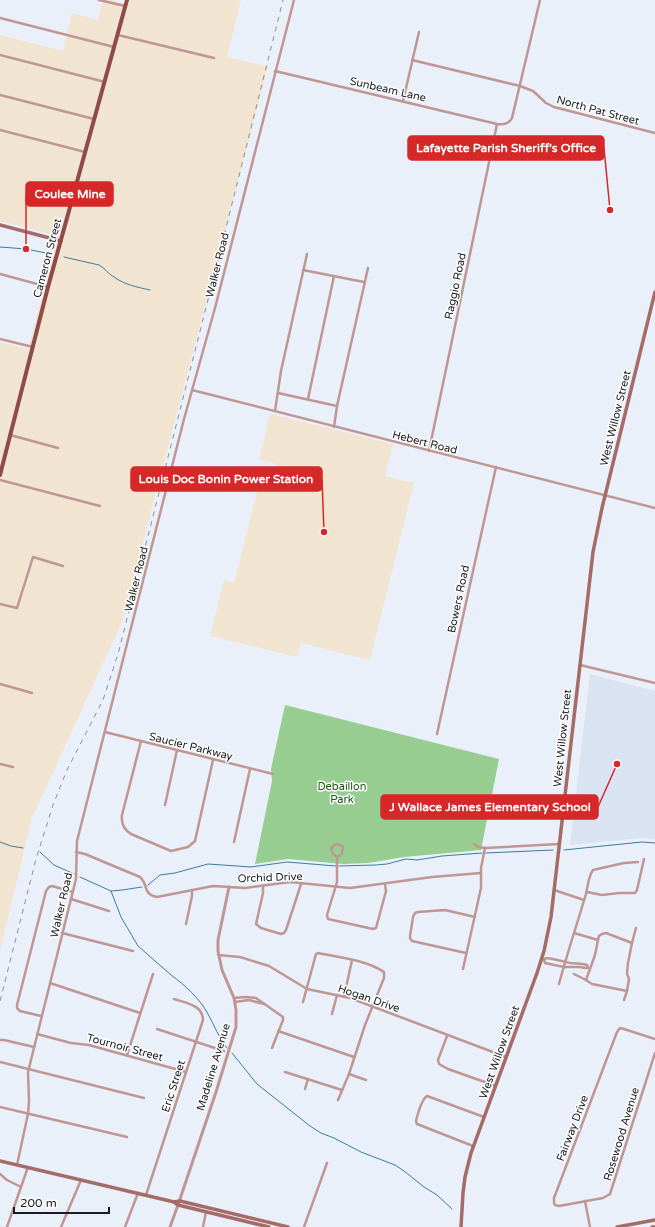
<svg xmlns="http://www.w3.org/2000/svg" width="655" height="1227" viewBox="0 0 655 1227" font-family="'Varela Round',sans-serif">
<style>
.built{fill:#d9e3f2}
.industrial{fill:#f1e4d0}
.green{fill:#97cd90}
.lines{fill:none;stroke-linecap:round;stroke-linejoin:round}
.stream{stroke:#3b7c9c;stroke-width:1}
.minor{stroke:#bf9693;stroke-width:2.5}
.tertiary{stroke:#bf9693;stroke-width:3}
.secondary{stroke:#a46b67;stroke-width:3.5}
.primary{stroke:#8f4b48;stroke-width:4}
.rail{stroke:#8b8f96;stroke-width:1;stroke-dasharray:5 5;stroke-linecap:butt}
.labels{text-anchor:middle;stroke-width:3;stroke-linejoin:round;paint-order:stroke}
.street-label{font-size:11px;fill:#191b1e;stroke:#fff}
.park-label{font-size:11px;fill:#1d5415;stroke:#fff}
.leader{fill:none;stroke:#d62828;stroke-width:1.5}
.callout-dot{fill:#d62828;stroke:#fff;stroke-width:1.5}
.callout{fill:#d62828;stroke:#d62828;stroke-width:1.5}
.callout-label{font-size:12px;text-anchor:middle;font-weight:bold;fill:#fff}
</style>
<rect width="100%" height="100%" fill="#eaf0f9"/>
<polygon class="built" points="590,674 655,691 655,839 642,838 570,845"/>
<g class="industrial">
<polygon points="103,0 111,0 128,4 129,0 241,0 227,57 268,67 122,622 32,818 0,951 0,342 28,349 58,236 0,221 0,35 63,51 72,13 98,20"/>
<polygon points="270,414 393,444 385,476 414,483 370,660 301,643 297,657 210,636 224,580 234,583 260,479 274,482 278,464 259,459"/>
</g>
<polygon class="green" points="285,705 499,759 481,850 404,857 368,863 343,864 288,859 255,864 272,781 271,769"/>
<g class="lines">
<g class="stream">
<polyline points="0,247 26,249 51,254"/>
<path d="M64,257L99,265C105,268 108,274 114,277C125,285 137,287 150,290"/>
<polyline points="0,842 11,846 23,848"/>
<polyline points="564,850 642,842 655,843"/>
<polyline points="40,852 54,865 74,874"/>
<polyline points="486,853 553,850"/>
<polyline points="339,866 376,865 387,864 406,859 417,860 442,856 482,853"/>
<path d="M80,877L111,891L121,917L138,946L171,975C185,985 200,999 208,1014C214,1025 219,1038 227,1048"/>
<polyline points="148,885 160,875 175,873 208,864 251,867 287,862 336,866"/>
<polyline points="111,891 122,890 142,887"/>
<polyline points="232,1053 257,1084 310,1126 321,1133 334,1138 361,1152 395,1165 404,1171 424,1187 437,1195 452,1209"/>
</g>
<g class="minor">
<polyline points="99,0 125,6"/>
<polyline points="0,18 114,47"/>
<polyline points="118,35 214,58"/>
<polyline points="0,55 105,82"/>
<polyline points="412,60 520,86 533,91 546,103 554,107 655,133"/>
<path d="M275,71L497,124C504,125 509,124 512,118L540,0"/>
<polyline points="0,95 94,119"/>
<polyline points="403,101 419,32"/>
<polyline points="0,130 85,152"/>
<polyline points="303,270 364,282"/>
<polyline points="0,274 48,287"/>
<polyline points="0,339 33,347"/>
<polyline points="192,390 655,508"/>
<polyline points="278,393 337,406"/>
<polyline points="308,399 334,276"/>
<polyline points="275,411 281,371 307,254"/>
<polyline points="334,427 337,406 368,268"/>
<polyline points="10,435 58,448"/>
<polyline points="429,451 497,124"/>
<polyline points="0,480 100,506"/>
<polyline points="0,604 17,608 33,557 63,566"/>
<polyline points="580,665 655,683"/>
<polyline points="0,684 32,693"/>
<polyline points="105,732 273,774"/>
<polyline points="437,734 496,467"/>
<path d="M141,741L122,815C121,823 123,829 131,834L171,851L188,847L195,841L213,760"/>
<polyline points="0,764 13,767"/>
<polyline points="165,805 177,750"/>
<polyline points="234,842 250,769"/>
<polyline points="474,844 478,847 485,848 559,844"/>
<path d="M76,852L85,854L140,877C149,885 142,894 157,897L213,886L245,888L290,882L350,888L432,877L481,873"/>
<path d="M337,857L333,854L331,849C334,843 338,843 343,847L342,854L337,857V882L327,915L328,919L373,929L376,928L386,891L385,884"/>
<polyline points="263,886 263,893 256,924 261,928 281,934 284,933 286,930 301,884"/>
<polyline points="554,890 584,900"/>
<polyline points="587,892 602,895 619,893 635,893 637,890 644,859"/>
<polyline points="71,899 109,911"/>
<polyline points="186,924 192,896 192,890"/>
<polyline points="62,933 133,951"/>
<polyline points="574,933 598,940 595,955 586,980 592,984 627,991 624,1000"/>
<polyline points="598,940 599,936 602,934 606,933 632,943"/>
<polyline points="466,953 412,941 410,938 410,936 413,917 415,913 418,912 445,910 475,917"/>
<polyline points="218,955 240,957 269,966 307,989 350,998 506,1057"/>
<path d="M542,959L544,960L545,963L564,967H580L585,968H588L587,965C581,963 576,964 570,963C562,961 555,959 546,958L544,960"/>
<polyline points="463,969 481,888 481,868 485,848"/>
<polyline points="574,974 586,980"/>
<polyline points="50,983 140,1013"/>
<path d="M559,984C567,954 577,924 586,894C588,886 588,877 593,870L624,863L638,862"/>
<polyline points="627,991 629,979 627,974 628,963 632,943 636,928"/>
<polyline points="344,997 352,960"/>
<polyline points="234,998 246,997 256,998 283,1017 283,1020 272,1048"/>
<polyline points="235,1002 249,1000 264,1004"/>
<path d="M303,1002L316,954L318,953C338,957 367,960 384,972V978L365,1025L349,1074L338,1100"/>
<polyline points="332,1014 337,995"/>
<polyline points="41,1016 20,1011 17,1008 17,1005 46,891 49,887 52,886 73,892"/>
<polyline points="157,1029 224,1051"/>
<polyline points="278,1031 354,1057"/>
<polyline points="37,1034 71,1043 89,1045 186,1072"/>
<polyline points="447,1036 438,1060 439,1064 448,1069 496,1086"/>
<polyline points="655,1039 624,1029 620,1028 617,1032 554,1198 554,1203 555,1205 559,1206 603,1198 610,1194 655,1053"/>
<polyline points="0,1040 4,1040 34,1047"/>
<polyline points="127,1055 153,974"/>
<polyline points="0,1062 144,1098"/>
<polyline points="285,1072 342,1090"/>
<polyline points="349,1074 366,1080"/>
<polyline points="305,1089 308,1079"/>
<polyline points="0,1107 127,1137"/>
<path d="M473,1146L417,1124L416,1121C418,1113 421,1100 427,1096L484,1117"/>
<polyline points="17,1165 28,1114 29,1101 28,1072 76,879 77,841 184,419 215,308 294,0"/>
<polyline points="0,1174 7,1180 21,1187"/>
<path d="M146,1195L203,1020C203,1005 186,1003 174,999"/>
<polyline points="585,1201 590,1227"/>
<polyline points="7,1227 28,1167"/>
<polyline points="61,1227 81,1180"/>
<polyline points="125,1227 138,1193"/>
<polyline points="203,1227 206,1212"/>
<polyline points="304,1227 327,1163"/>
</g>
<polyline class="tertiary" points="170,1227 178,1205 216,1092 236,1027 236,1010 234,998 222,970 218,951 218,940 229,887"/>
<g class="secondary">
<polyline points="0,225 61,241"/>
<polyline points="0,1161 170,1201 174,1202 178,1205 269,1227"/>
<polyline points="174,1202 180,1201 288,1227"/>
<polyline points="461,1227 463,1193 465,1177 471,1153 537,973 544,951 551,917 593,552 602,508 655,292"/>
<polyline points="617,1227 655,1220"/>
<polyline points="652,1227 655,1227"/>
</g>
<polyline class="primary" points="0,475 48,287 127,0"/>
<polyline class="rail" points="0,1001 36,859 53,805 67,770 103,700 118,654 212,284 283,0"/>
</g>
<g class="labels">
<g class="street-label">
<text transform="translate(388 89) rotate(13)" y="4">Sunbeam Lane</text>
<text transform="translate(598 110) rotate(15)" y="4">North Pat Street</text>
<text transform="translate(47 258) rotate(-75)" y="4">Cameron Street</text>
<text transform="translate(217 265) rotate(-76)" y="4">Walker Road</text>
<text transform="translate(455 286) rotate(-78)" y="4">Raggio Road</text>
<text transform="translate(615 418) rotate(-76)" y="4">West Willow Street</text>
<text transform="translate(425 442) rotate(14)" y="4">Hebert Road</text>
<text transform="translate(136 579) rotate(-76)" y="4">Walker Road</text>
<text transform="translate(458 599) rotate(-78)" y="4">Bowers Road</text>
<text transform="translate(562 738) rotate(-84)" y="4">West Willow Street</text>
<text transform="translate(191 746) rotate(14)" y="4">Saucier Parkway</text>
<text transform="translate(270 877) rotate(-2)" y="4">Orchid Drive</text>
<text transform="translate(61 905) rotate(-77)" y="4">Walker Road</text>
<text transform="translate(369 998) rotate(19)" y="4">Hogan Drive</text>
<text transform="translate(125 1047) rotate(15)" y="4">Tournoir Street</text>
<text transform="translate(499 1052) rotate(-70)" y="4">West Willow Street</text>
<text transform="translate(213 1067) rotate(-73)" y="4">Madeline Avenue</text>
<text transform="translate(173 1086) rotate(-72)" y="4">Eric Street</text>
<text transform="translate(572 1128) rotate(-69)" y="4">Fairway Drive</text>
<text transform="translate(621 1134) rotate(-73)" y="4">Rosewood Avenue</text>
</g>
<g class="park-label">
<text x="342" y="790">Debaillon<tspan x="342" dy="13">Park</tspan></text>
</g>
</g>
<path class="leader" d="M610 210L604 148M26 249L26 194M324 532L322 479M617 764L598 807"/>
<g class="callout-dot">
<circle cx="610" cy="210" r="4"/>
<circle cx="26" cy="249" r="4"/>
<circle cx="324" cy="532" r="4"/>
<circle cx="617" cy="764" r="4"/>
</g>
<g class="callout">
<rect x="408" y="136" width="196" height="24" rx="4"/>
<rect x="26" y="182" width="87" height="24" rx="4"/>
<rect x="131" y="467" width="191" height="24" rx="4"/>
<rect x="381" y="795" width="217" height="24" rx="4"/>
</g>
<g class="callout-label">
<text x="506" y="152">Lafayette Parish Sheriff's Office</text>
<text x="70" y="198">Coulee Mine</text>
<text x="226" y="483">Louis Doc Bonin Power Station</text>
<text x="490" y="811">J Wallace James Elementary School</text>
</g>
<path d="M14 1207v6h95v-6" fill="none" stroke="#191b1e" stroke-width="2"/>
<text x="20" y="1207" font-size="12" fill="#191b1e" stroke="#ffffff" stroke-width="3" paint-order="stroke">200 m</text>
</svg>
